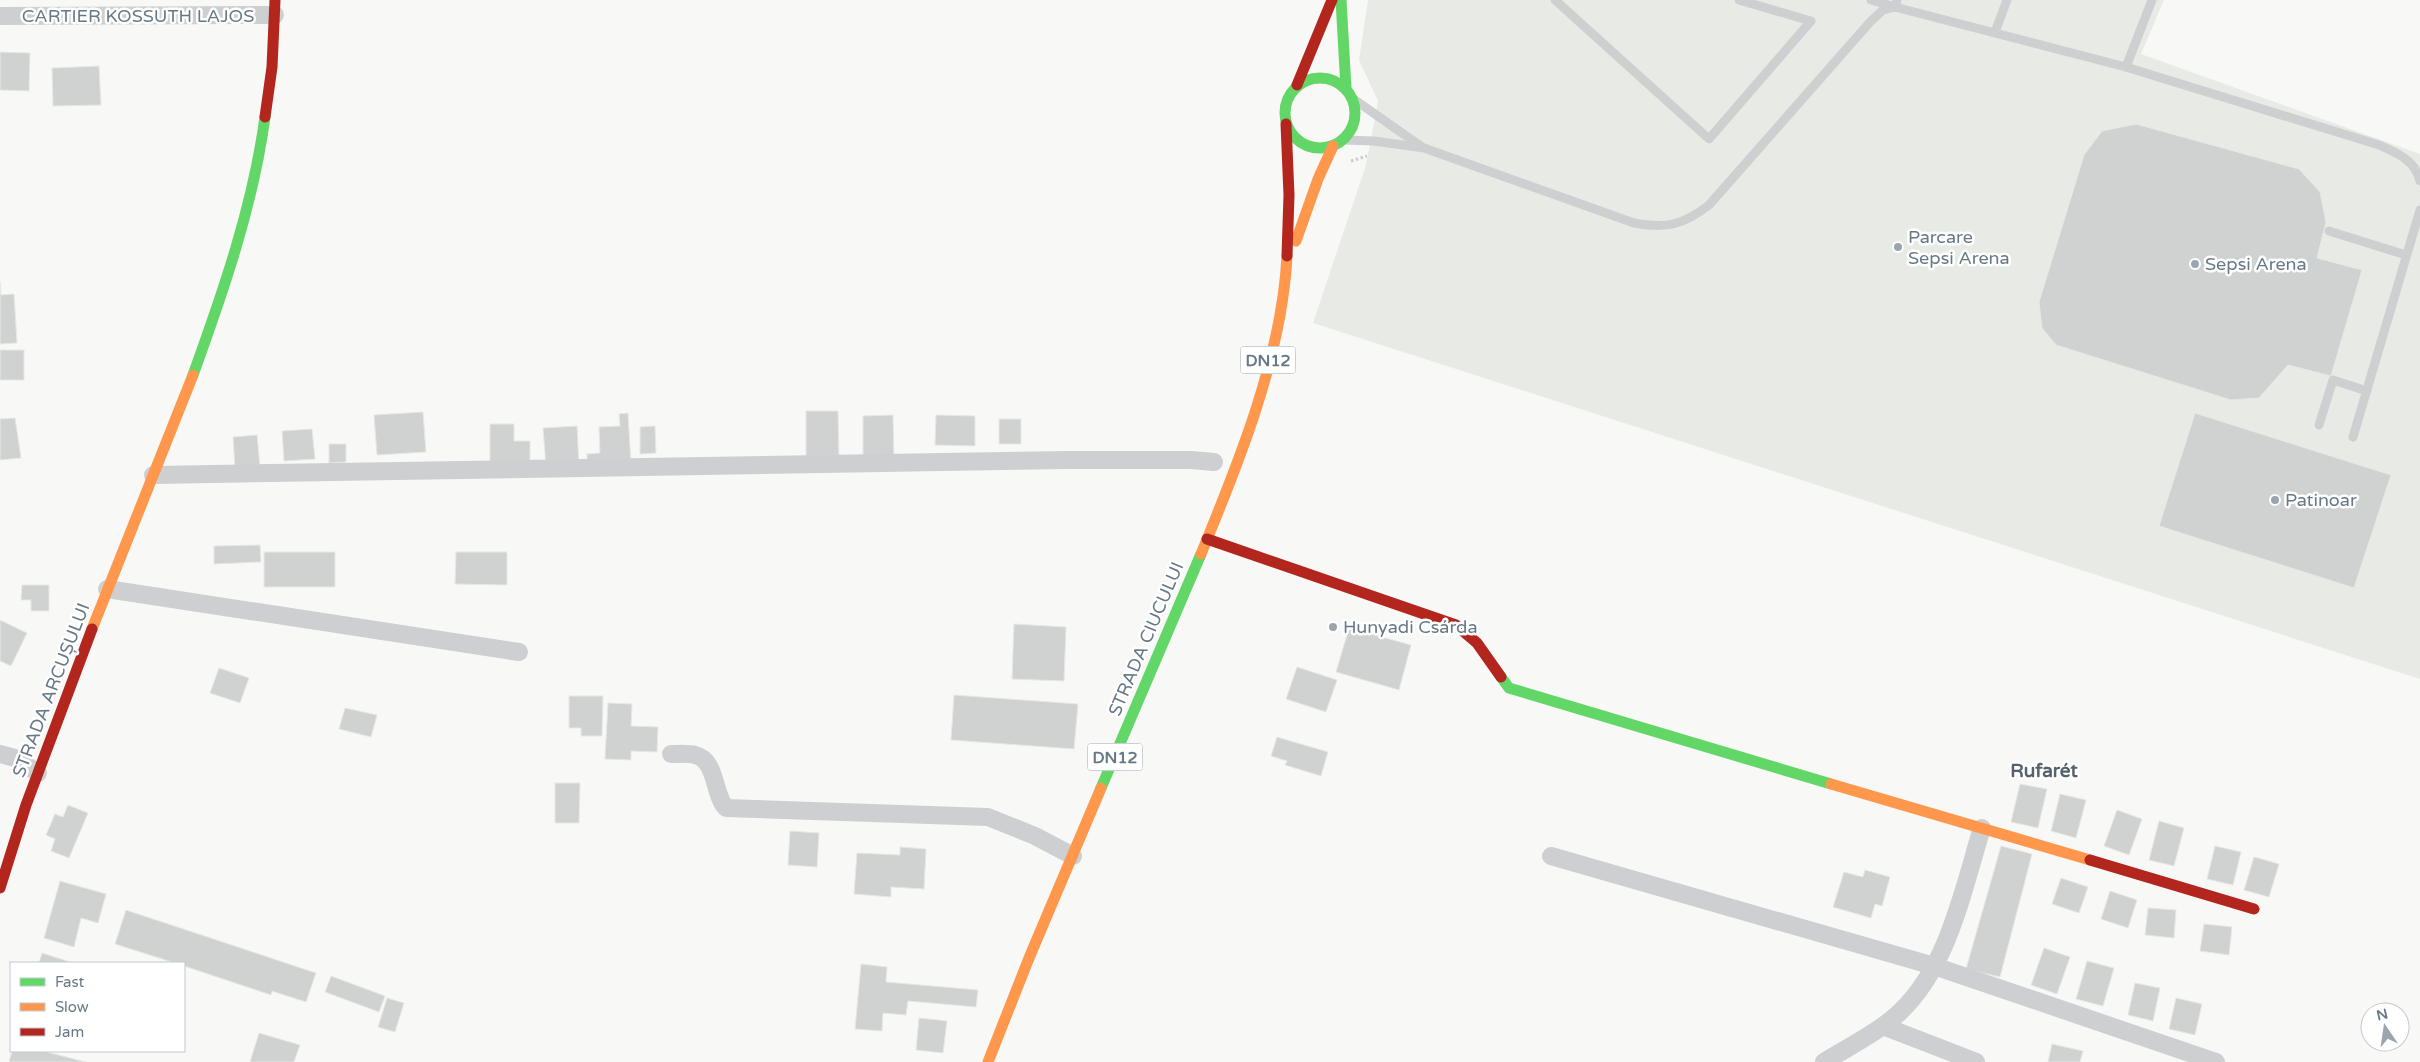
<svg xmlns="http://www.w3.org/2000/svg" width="2420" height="1062" viewBox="0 0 2420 1062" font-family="'Varela Round',sans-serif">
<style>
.green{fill:#e8ebe5}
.building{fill:#d0d2d2;stroke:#e7e7e6}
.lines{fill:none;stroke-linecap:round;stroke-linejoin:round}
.path{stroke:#cccdcd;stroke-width:3;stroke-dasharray:2.5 2.5;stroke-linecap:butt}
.lane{stroke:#cecfd0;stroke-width:9}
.street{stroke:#cecfd0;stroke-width:18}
.fast{stroke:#63d668;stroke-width:11}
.slow{stroke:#ff974d;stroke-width:11}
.jam{stroke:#b3261e;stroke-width:11}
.poi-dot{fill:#9aa5ae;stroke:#fff;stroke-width:2}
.labels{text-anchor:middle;stroke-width:5;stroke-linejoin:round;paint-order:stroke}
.shield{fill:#fff;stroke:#95a1ab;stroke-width:1}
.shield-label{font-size:16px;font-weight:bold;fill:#677987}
.street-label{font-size:18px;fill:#677987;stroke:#fff}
.poi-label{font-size:18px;fill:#677987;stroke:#fff;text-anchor:start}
.neighbourhood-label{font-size:19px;font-weight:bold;fill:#55626c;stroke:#fff}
</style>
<rect width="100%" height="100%" fill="#f8f8f7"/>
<polygon class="green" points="1368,0 2164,0 2141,54 2420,154 2420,679 1313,323 1366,165 1378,101 1359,60"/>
<g class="building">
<polygon points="0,52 30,53 29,91 0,90"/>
<polygon points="99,66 101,105 53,106 52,68"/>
<polygon points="2136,124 2299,169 2320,192 2326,222 2317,258 2362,270 2331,376 2288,365 2259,398 2231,400 2056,345 2042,328 2039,302 2084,155 2102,131"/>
<polygon points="0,282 1,295 14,294 17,343 0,344"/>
<rect x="0" y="350" width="24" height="30"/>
<polygon points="806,411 838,411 839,458 806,458"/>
<polygon points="423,412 426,452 377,455 374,415"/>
<polygon points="628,413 631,464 587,466 587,454 600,453 599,427 620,426 619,414"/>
<polygon points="2195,413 2391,475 2354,588 2159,526"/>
<polygon points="893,415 894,458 863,458 863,416"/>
<polygon points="936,415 975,416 975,446 935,445"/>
<polygon points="15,418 21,458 0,460 0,419"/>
<rect x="999" y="419" width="22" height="25"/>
<polygon points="490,424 514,424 514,441 530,441 530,463 490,464"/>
<polygon points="577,426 579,465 546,467 543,428"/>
<polygon points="655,426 656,453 640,454 640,427"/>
<polygon points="312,429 315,459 284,461 282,431"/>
<polygon points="257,435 260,467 235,469 233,437"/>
<polygon points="329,444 346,444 346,462 329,463"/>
<polygon points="260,545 261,562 214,564 214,546"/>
<rect x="264" y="552" width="71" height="35"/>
<polygon points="456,552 507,552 507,585 455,584"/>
<polygon points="22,585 49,585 49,611 31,611 31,600 21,600"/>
<polygon points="0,620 27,633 11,666 0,661"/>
<polygon points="1014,624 1066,627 1064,681 1012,679"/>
<polygon points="1349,628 1411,645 1399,690 1336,672"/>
<polygon points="1297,667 1337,680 1326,712 1286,699"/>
<polygon points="219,668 249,678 240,703 210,693"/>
<polygon points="954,695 1078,704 1074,749 951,740"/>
<polygon points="569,696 603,696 602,736 581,736 581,728 569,728"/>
<polygon points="608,703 632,704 631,726 658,727 657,752 631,751 631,760 605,759"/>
<polygon points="345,708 377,715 371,737 339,729"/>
<polygon points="1277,737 1328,752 1321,776 1285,765 1287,761 1271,756"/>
<polygon points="555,783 580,783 579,823 555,823"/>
<polygon points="2020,784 2047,789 2038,828 2011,822"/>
<polygon points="2060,794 2086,800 2076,838 2051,831"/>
<polygon points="68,805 88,813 69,858 51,851 55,839 46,835 55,814 63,817"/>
<polygon points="2117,810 2142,819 2129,855 2104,846"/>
<polygon points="2159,821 2184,828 2174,866 2149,860"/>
<polygon points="790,831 819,833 817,867 788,865"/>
<polygon points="2001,846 2032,854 2000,977 1966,969"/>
<polygon points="2215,846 2241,852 2233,885 2207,879"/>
<polygon points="900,847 926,849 924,889 891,887 891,897 854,894 857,853 900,855"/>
<polygon points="2254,857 2279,864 2269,897 2244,890"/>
<polygon points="1865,870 1890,877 1882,906 1875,904 1871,918 1833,907 1844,872 1863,877"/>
<polygon points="2061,878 2088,887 2079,913 2052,904"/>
<polygon points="60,881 106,894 98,923 81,918 74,947 44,938"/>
<polygon points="2110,891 2137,900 2128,928 2101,919"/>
<polygon points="2148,908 2176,910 2174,938 2145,935"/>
<polygon points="126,910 316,973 306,1002 272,991 271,995 184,966 184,963 175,963 115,944"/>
<polygon points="2204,924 2232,927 2229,955 2200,951"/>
<polygon points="2044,948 2070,957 2057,994 2031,985"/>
<polygon points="42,953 73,963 39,963"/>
<polygon points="2087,961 2114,968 2103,1006 2076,999"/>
<polygon points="861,964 887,967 886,982 978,990 976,1007 908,1001 906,1015 883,1013 882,1031 855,1029"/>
<polygon points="331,976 385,996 379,1012 325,992"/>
<polygon points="2135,983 2160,988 2153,1021 2128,1015"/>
<polygon points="387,998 404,1003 395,1032 378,1027"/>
<polygon points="2176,998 2202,1004 2195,1035 2169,1029"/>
<polygon points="919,1018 947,1021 943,1053 916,1050"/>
<polygon points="259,1033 300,1045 294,1062 250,1062"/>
<polygon points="2052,1044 2083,1051 2080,1062 2048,1062"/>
<polygon points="12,1051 43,1051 86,1062 9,1062"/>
</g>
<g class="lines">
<polyline class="path" points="1351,161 1367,156"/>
<g class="lane">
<polyline points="1555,0 1709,139 1811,21 1739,0"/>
<polyline points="1871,0 1895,7 1897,0"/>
<polyline points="1995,32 2007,0"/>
<polyline points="2126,67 2152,0"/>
<polyline points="1352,98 1422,147"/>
<path d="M1343,140L1374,141L1424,148L1634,223C1667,229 1683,225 1709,205L1871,21L1883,10L1895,7L2126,67L2379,145C2397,153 2415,160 2420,181"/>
<polyline points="2329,231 2406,255"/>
<polyline points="2319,425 2333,380 2367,391"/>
<polyline points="2353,437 2420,210"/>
</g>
<g class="street">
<polyline points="0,16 275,15"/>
<polyline points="153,475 1069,460 1191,460 1214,462"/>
<polyline points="107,589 519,652"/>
<polyline points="0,754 15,758 38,773"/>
<path d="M671,754C678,754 688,753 695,755C717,760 713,794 726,808L988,817L1035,836L1073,856"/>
<polyline points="1551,856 1934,966 2216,1062"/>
<polyline points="1883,1026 1976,1062"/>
<path d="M1824,1062C1845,1049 1874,1034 1892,1019C1947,974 1962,893 1982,828"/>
</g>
<g class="fast">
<polyline points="1341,0 1346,88"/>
<circle cx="1320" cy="113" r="35"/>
<path d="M193,375C223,292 253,206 265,117"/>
<polyline points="1501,677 1509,688 1831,784"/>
<polyline points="1101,788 1201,554"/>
</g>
<g class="slow">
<polyline points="1296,241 1318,179 1333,146"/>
<path d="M1201,554C1239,462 1282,356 1287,256"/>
<polyline points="92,629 193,375"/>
<polyline points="1831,784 2090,860"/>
<polyline points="988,1062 1029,958 1101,788"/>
</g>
<g class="jam">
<polyline points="1297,85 1332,0"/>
<polyline points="265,117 272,67 275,0"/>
<polyline points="1286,124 1289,195 1287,256"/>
<polyline points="1207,539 1456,625 1477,643 1501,677"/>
<polyline points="2090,860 2254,909"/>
<polyline points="0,888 26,805 92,629"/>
</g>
</g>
<g class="poi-dot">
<circle cx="1898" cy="247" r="5"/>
<circle cx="2195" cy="264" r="5"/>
<circle cx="2275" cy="500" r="5"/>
<circle cx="1333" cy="627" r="5"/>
</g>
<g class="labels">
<g class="shield">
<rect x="1240.5" y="346.5" width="55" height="27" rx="4"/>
<rect x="1087.5" y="743.5" width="55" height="27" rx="4"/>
</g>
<g class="shield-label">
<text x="1268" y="366">DN12</text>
<text x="1115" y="763">DN12</text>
</g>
<g class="street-label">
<text x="138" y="22">CARTIER KOSSUTH LAJOS</text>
<text transform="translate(1146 639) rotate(-67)" y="6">STRADA CIUCULUI</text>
<text transform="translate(51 690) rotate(-69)" y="6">STRADA ARCUȘULUI</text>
</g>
<g class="poi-label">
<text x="1908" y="243">Parcare<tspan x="1908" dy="21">Sepsi Arena</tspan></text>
<text x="2205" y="270">Sepsi Arena</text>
<text x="2285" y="506">Patinoar</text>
<text x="1343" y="633">Hunyadi Csárda</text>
</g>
<g class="neighbourhood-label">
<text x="2044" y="777">Rufarét</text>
</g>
</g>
<rect x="10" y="962" width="175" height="90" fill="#ffffff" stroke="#c2c9cf"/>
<rect x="20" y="978" width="25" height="8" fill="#63d668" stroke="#c2c9cf"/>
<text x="55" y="987" font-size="15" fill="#677987">Fast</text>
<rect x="20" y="1003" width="25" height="8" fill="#ff974d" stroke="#c2c9cf"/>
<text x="55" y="1012" font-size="15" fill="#677987">Slow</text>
<rect x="20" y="1028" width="25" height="8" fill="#b3261e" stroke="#c2c9cf"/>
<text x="55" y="1037" font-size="15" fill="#677987">Jam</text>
<g transform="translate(2385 1027) rotate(347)"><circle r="24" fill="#ffffff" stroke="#c2c9cf"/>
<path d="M0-4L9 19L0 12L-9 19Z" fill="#9aa5ae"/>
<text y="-8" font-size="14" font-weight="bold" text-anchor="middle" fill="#677987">N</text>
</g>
</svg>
